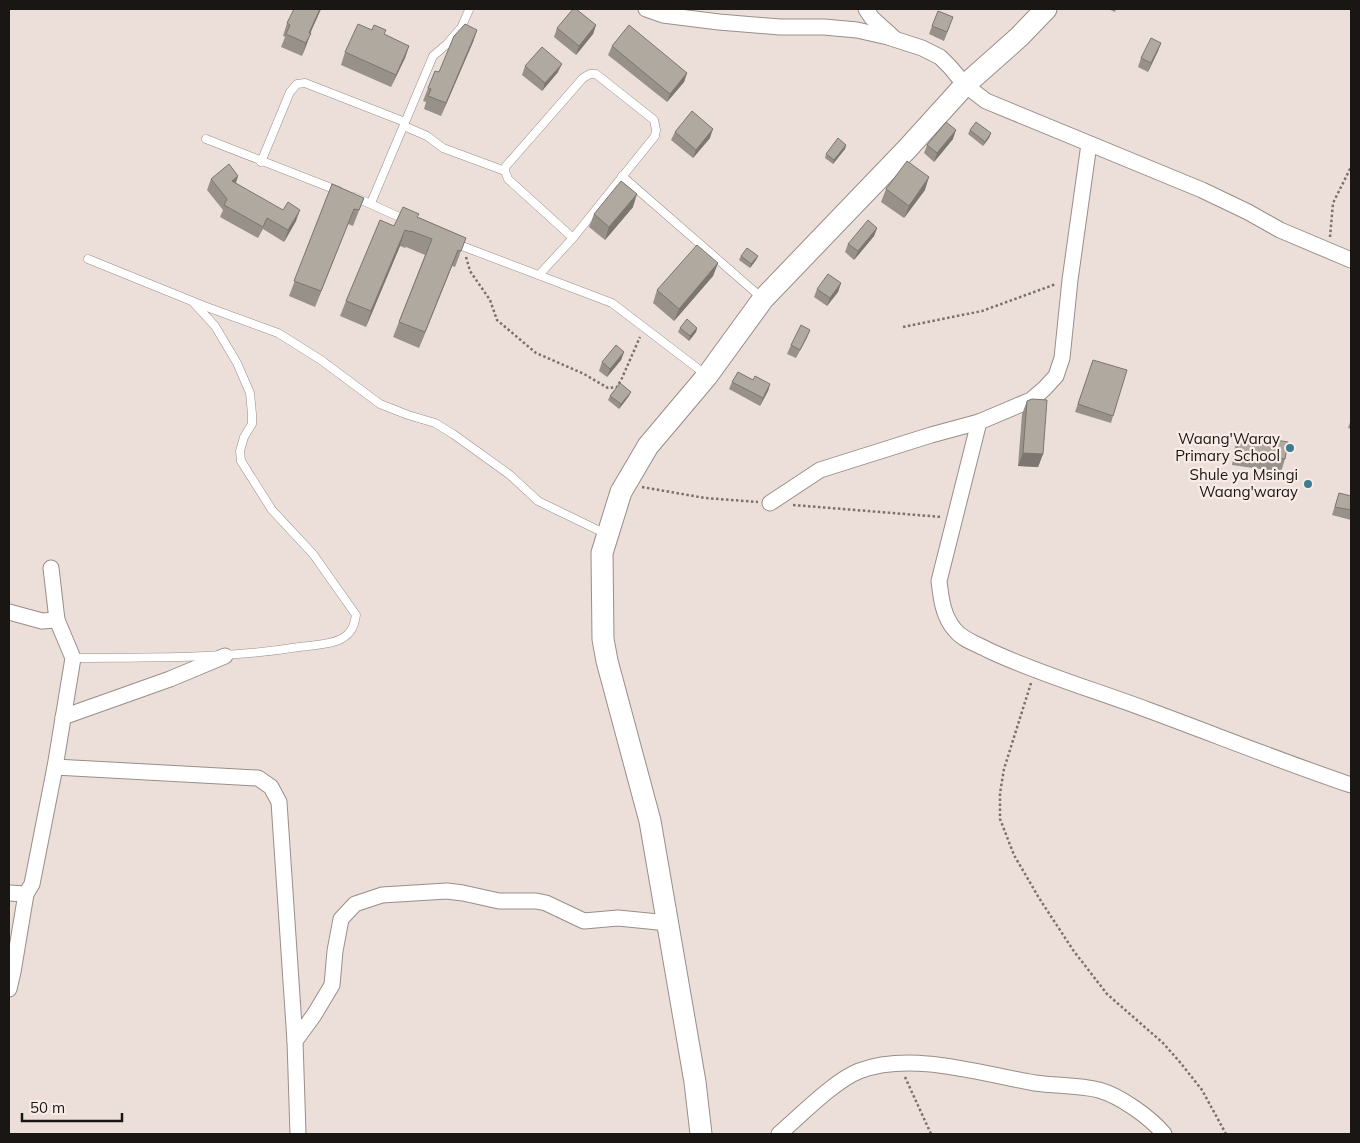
<svg xmlns="http://www.w3.org/2000/svg" width="1360" height="1143" viewBox="0 0 1360 1143" font-family="Mulish,sans-serif">
<style>
.lines{fill:none;stroke-linecap:round;stroke-linejoin:round}
.lane-casing{stroke:#998e88;stroke-width:9}
.street-casing{stroke:#998e88;stroke-width:17}
.secondary-casing{stroke:#998e88;stroke-width:23}
.path{stroke:#79716d;stroke-width:2.5;stroke-dasharray:2.5 2.5;stroke-linecap:butt}
.lane{stroke:#fff;stroke-width:8}
.street{stroke:#fff;stroke-width:15}
.secondary{stroke:#fff;stroke-width:21}
.wall{fill:#979189}
.shaded-wall{fill:#7b766f}
.building{fill:#b0a99f;stroke:#7b766f}
.poi-dot{fill:#3b7d8e;stroke:#f9ece6;stroke-width:2}
.labels{text-anchor:middle;stroke-width:4.5;stroke-linejoin:round;paint-order:stroke}
.poi-label{font-size:15px;fill:#1a1614;stroke:#f9ece6;text-anchor:end}
</style>
<rect width="100%" height="100%" fill="#ecdfd9"/>
<g class="lines">
<g class="lane-casing">
<g id="lane">
<polyline points="404,126 427,136 443,148 505,171"/>
<polyline points="206,139 339,191"/>
<polyline points="261,162 290,92 297,84 305,83 405,122"/>
<polyline points="622,176 762,298"/>
<polyline points="355,197 406,220"/>
<polyline points="371,203 433,56 447,44 461,28 469,10"/>
<polyline points="454,243 612,303 705,374"/>
<polyline points="88,259 204,306 278,333 321,360 380,404 408,415 435,423 453,434 510,475 538,501 606,534"/>
<polyline points="539,275 573,238 655,136 656,130 654,120 596,74 590,74 583,78 506,166 505,171 508,179 573,238"/>
<path d="M73,658C149,657 225,659 299,647C312,645 330,645 341,639C352,633 354,626 356,615L313,554L272,510L241,461L240,451L244,437L252,424V414L250,393L237,363L215,326L193,302"/>
</g>
</g>
<g class="street-casing">
<g id="street">
<polyline points="646,9 663,15 719,22 780,27 824,27 857,30 888,37 922,48 940,57 950,67 965,85 986,101 1202,190 1248,212 1280,230 1351,260"/>
<polyline points="866,9 872,18 893,37"/>
<path d="M979,422L939,581C941,598 943,617 955,630C963,640 977,644 988,650C1039,674 1095,690 1148,710C1216,735 1283,762 1351,785"/>
<polyline points="770,503 820,470 931,435 979,422 1031,400 1044,389 1056,376 1062,358 1070,280 1089,144"/>
<polyline points="9,612 42,621 57,620"/>
<polyline points="63,717 170,679 225,656"/>
<polyline points="55,767 258,778 271,787 279,802 295,1041 298,1134"/>
<polyline points="9,893 26,894"/>
<polyline points="9,989 13,972 26,894 32,884 55,767 73,658 57,620 51,568"/>
<polyline points="295,1041 314,1015 332,985 335,951 341,919 355,904 382,895 447,891 463,893 499,901 536,901 546,903 584,921 618,918 668,923"/>
<path d="M779,1134C800,1116 834,1081 859,1071C913,1051 981,1074 1035,1083C1056,1086 1078,1085 1099,1090C1120,1096 1150,1117 1164,1134"/>
</g>
</g>
<g class="secondary-casing">
<polyline id="secondary" points="701,1134 695,1082 650,821 607,661 603,639 602,553 621,492 648,446 707,376 763,299 907,149 965,85 1019,37 1046,9"/>
</g>
<g class="path">
<polyline points="1330,237 1333,203 1351,167"/>
<polyline points="466,257 470,271 490,300 497,320 536,353 584,374 608,388 617,387 622,378 640,337"/>
<polyline points="903,327 982,311 1056,284"/>
<polyline points="642,487 705,498 758,502"/>
<polyline points="793,505 942,517"/>
<polyline points="1031,683 1004,769 1000,793 1000,819 1014,855 1039,898 1073,950 1107,994 1163,1043 1179,1061 1202,1090 1226,1134"/>
<polyline points="905,1077 931,1134"/>
</g>
<use href="#lane" class="lane"/>
<use href="#street" class="street"/>
<use href="#secondary" class="secondary"/>
</g>
<g class="wall">
<polygon points="321,9 310,33 306,46 302,56 281,47 285,37 283,36 287,23"/>
<polygon points="1108,9 1116,9 1115,12"/>
<polygon points="596,25 593,34 576,55 554,37 557,28"/>
<polygon points="932,26 950,26 944,41 929,34"/>
<polygon points="372,30 384,34 409,46 405,58 391,87 341,65 345,52"/>
<polygon points="477,30 473,42 441,116 424,109 426,102 423,101 428,88 439,72"/>
<polygon points="1161,43 1158,51 1148,72 1138,67 1141,58"/>
<polygon points="612,46 687,73 684,82 667,102 608,55"/>
<polygon points="525,66 558,72 542,91 522,75"/>
<polygon points="970,130 991,133 989,138 983,146 968,134"/>
<polygon points="675,132 710,138 693,158 671,140"/>
<polygon points="953,139 934,162 924,153 927,145"/>
<polygon points="846,145 845,149 833,164 825,158 826,154"/>
<polygon points="238,176 236,183 296,221 284,242 263,229 258,238 220,217 223,210 207,190 211,179"/>
<polygon points="332,184 364,198 353,226 348,224 315,307 289,296"/>
<polygon points="886,189 925,190 904,218 881,202"/>
<polygon points="633,207 605,240 589,227 594,214"/>
<polygon points="418,217 466,238 455,267 452,266 419,348 393,337 425,255 406,247 405,248 400,246 366,327 340,316 346,301 394,226"/>
<polygon points="877,228 874,236 854,260 845,252 848,244"/>
<polygon points="741,256 758,256 756,260 750,268 739,260"/>
<polygon points="718,263 713,276 674,321 653,303 657,290"/>
<polygon points="841,283 838,292 827,306 814,297 817,289"/>
<polygon points="680,328 697,328 696,332 689,341 678,332"/>
<polygon points="810,330 807,338 796,358 787,354 791,345"/>
<polygon points="624,352 621,360 607,377 599,371 602,362"/>
<polygon points="1093,360 1113,416 1111,423 1075,412"/>
<polygon points="753,380 770,384 768,391 760,406 729,389 732,382"/>
<polygon points="610,396 629,396 619,409 608,400"/>
<polygon points="1027,401 1043,454 1038,467 1018,466 1022,414"/>
<polygon points="1351,420 1351,429 1348,428"/>
<polygon points="1240,434 1285,459 1281,472 1232,465 1235,447"/>
<polygon points="1339,493 1351,496 1351,520 1332,515"/>
</g>
<g class="shaded-wall">
<polygon points="320,9 321,9 305,45 309,33"/>
<polygon points="596,25 593,34 576,55 579,46"/>
<polygon points="477,30 473,42 441,116 446,103"/>
<polygon points="311,33 306,46 302,56 306,43"/>
<polygon points="1161,43 1158,51 1148,72 1151,63"/>
<polygon points="409,46 405,58 391,87 396,75"/>
<polygon points="562,64 558,72 542,91 545,83"/>
<polygon points="687,73 684,82 667,102 670,94"/>
<polygon points="713,129 710,138 693,158 696,150"/>
<polygon points="956,130 953,139 934,162 937,153"/>
<polygon points="991,133 989,138 983,146 985,142"/>
<polygon points="846,145 845,149 833,164 834,160"/>
<polygon points="238,176 234,187 232,181"/>
<polygon points="929,177 925,190 904,218 909,206"/>
<polygon points="637,194 633,207 605,240 609,227"/>
<polygon points="354,209 348,224 315,307 321,291"/>
<polygon points="300,210 296,221 284,242 288,230"/>
<polygon points="877,228 874,236 854,260 858,251"/>
<polygon points="405,230 400,246 366,327 371,311"/>
<polygon points="458,250 452,266 419,348 425,332"/>
<polygon points="758,256 756,260 750,268 751,264"/>
<polygon points="718,263 713,276 674,321 679,309"/>
<polygon points="841,283 838,292 827,306 830,298"/>
<polygon points="697,328 696,332 689,341 690,336"/>
<polygon points="624,352 621,360 607,377 610,369"/>
<polygon points="770,384 768,391 760,406 763,398"/>
<polygon points="631,392 629,396 619,409 621,404"/>
<polygon points="1023,453 1043,454 1038,467 1018,466"/>
</g>
<g class="building">
<polygon points="294,9 320,9 309,33 311,33 306,43 286,34 290,25 287,23"/>
<polygon points="573,9 576,9 596,25 579,46 557,28"/>
<polygon points="938,11 953,17 947,32 932,26"/>
<polygon points="358,24 372,30 374,25 386,30 384,34 409,46 396,75 345,52"/>
<polygon points="465,24 477,30 446,103 428,96 431,89 428,88 435,71 439,72 454,36"/>
<polygon points="629,25 687,73 670,94 612,46"/>
<polygon points="1151,38 1161,43 1151,63 1141,58"/>
<polygon points="542,47 562,64 545,83 525,66"/>
<polygon points="692,111 713,129 696,150 675,132"/>
<polygon points="946,122 956,130 937,153 927,145"/>
<polygon points="976,122 991,133 985,142 970,130"/>
<polygon points="838,138 846,145 834,160 826,154"/>
<polygon points="907,161 929,177 909,206 886,189"/>
<polygon points="229,164 238,176 232,181 283,210 288,202 300,210 288,230 267,218 263,227 224,205 227,199 211,179"/>
<polygon points="621,181 637,194 609,227 594,214"/>
<polygon points="332,184 364,198 359,210 354,209 321,291 294,281"/>
<polygon points="403,207 419,214 417,217 466,238 461,251 458,250 425,332 399,322 432,239 411,231 411,232 405,230 371,311 346,301 380,220 394,226"/>
<polygon points="868,220 877,228 858,251 848,244"/>
<polygon points="697,245 718,263 679,309 657,290"/>
<polygon points="747,248 758,256 751,264 741,256"/>
<polygon points="828,274 841,283 830,298 817,289"/>
<polygon points="687,319 697,328 690,336 680,328"/>
<polygon points="801,325 810,330 800,350 791,345"/>
<polygon points="616,345 624,352 610,369 602,362"/>
<polygon points="1093,360 1127,370 1113,416 1078,404"/>
<polygon points="738,372 753,380 755,376 770,384 763,398 732,382"/>
<polygon points="620,383 631,392 621,404 610,396"/>
<polygon points="1032,399 1047,400 1043,454 1023,453 1027,401"/>
<polygon points="1240,434 1288,442 1285,459 1237,452"/>
<polygon points="1339,493 1351,496 1351,510 1335,507"/>
</g>
<g class="poi-dot">
<circle cx="1290" cy="448" r="5"/>
<circle cx="1308" cy="484" r="5"/>
</g>
<g class="labels">
<g class="poi-label">
<text x="1280" y="444">Waang'Waray<tspan x="1280" dy="17">Primary School</tspan></text>
<text x="1298" y="480">Shule ya Msingi<tspan x="1298" dy="17">Waang'waray</tspan></text>
</g>
</g>
<rect width="1360" height="1143" fill="none" stroke="#1a1614" stroke-width="20"/>
<path d="M22 1113v8h100v-8" fill="none" stroke="#1a1614" stroke-width="2.5"/>
<text x="30" y="1113" font-size="15" fill="#1a1614" stroke="#f9ece6" stroke-width="4" paint-order="stroke">50 m</text>
</svg>
